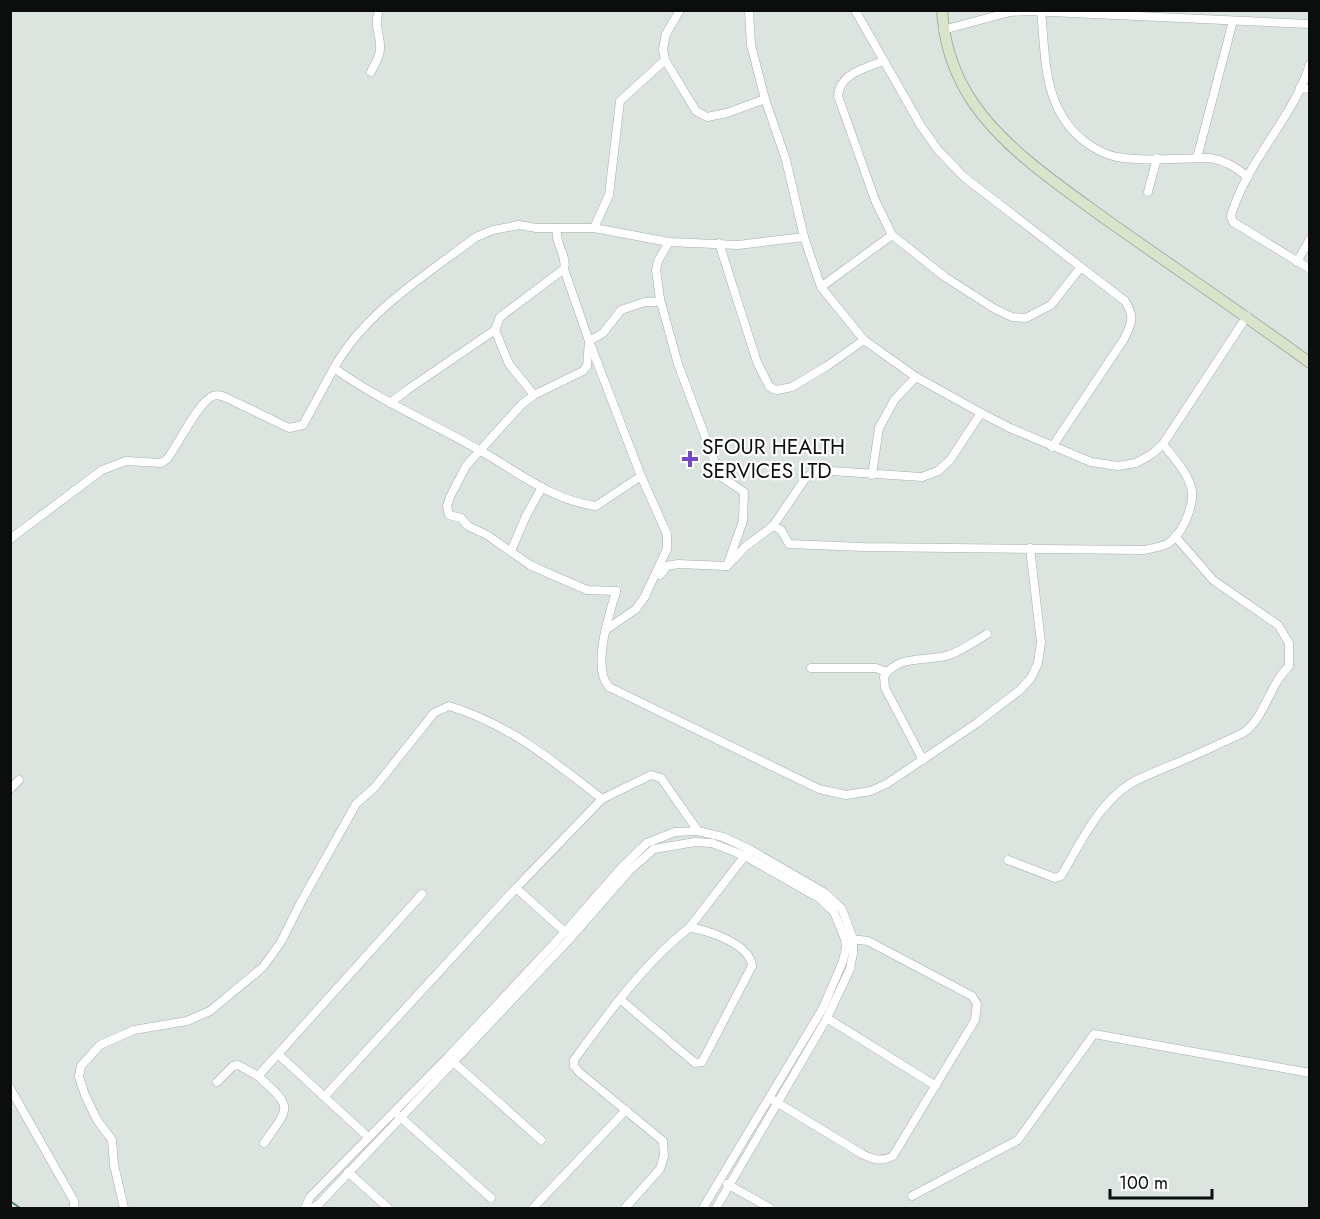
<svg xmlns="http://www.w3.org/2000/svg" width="1320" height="1219" viewBox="0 0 1320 1219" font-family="Jost,sans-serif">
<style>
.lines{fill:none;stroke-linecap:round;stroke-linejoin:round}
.stream{stroke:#527d84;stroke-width:2}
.street-casing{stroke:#a6afa8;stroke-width:9}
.secondary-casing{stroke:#a6afa8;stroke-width:12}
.street{stroke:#fff;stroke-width:8}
.secondary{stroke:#dae4ca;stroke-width:10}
.poi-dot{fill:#734ac3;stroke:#fff;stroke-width:2}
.labels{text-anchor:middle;stroke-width:4.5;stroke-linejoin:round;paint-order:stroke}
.poi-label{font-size:21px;fill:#0b0e0c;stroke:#fff;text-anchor:start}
</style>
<rect width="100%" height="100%" fill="#dbe4de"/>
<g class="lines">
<polyline class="stream" points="10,1201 20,1208"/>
<g class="street-casing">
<g id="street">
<polyline points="680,10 666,34 663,49 665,60 696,111 707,117 727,113 765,99"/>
<polyline points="749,10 751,45 765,99 786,160 804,237 821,287 864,340 916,377 981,413 1010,428 1091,462 1118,466 1136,463 1152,454 1163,444 1247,316"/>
<path d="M855,10L921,126L938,150L964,177L1125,301C1135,317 1132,323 1124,339L1052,447"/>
<path d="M1041,11C1046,61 1043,112 1088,144C1097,150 1106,155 1117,157C1146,162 1179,158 1209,158C1225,160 1235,167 1248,177"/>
<polyline points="943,30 1010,12 1029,11 1310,24"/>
<path d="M883,61C864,69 840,73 838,96L875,200L892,235L945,277L995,309L1012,317L1026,318L1051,305L1081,267"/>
<path d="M1310,64C1294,117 1246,162 1231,216L1233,222L1310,269"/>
<path d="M371,72C374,65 380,57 380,49C381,34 373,27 379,10"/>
<polyline points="1300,88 1310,89"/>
<polyline points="1197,158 1233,21"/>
<polyline points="1148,192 1157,158"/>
<polyline points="594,228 609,195 620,101 665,60"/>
<polyline points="669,242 658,261 656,270 660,299 678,364 717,468 723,478 744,492 743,521 727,566"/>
<polyline points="719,243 757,362 769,386 773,389 777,390 792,387 827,366 864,340"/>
<polyline points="1297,262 1310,239"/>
<polyline points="564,269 589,341 641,476 667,534 667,549 644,598"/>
<polyline points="821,287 892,235"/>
<path d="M534,395L509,364L495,330L500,317L564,269C568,256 554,243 557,228"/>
<polyline points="390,403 407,390 495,330"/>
<path d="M981,413L950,460L938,471L922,477L831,471L814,472L805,479L773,526L781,530L789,544L863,547L1145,550C1152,548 1161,547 1167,544C1182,536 1196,503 1191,487C1186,470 1173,457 1163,444"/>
<polyline points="872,475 879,428 895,399 916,377"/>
<path d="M641,476L596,506C553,501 518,472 481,451C432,423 380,401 334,368C365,312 426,275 476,237L493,230L519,225L536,228H594L669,242L738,245L804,237"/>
<path d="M10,539L102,470L126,461L161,463L167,459C178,445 199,401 213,396C218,394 222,396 227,398L289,428L303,425L334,368"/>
<polyline points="511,551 526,516 542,487"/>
<polyline points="660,575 667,566 678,564 727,566 746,546 773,526"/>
<path d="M616,591C610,613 591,667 609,687L819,789L846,795L871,791L888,783L977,723L1020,690L1031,678L1038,663L1041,642L1030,548"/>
<polyline points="615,595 616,591 587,590 550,574 530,565 487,535 468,526 461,518 449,515 447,506 450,497 466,466 522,404 534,395 583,371 587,366 589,341 603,333 621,310 645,302 656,302 660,299"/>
<polyline points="607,629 636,609 646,595"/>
<polyline points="811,668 876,668 887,672"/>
<path d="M923,760L885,688L884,677C897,654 927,662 949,655C962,651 975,641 987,634"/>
<polyline points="10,789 19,780"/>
<path d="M1008,860L1055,878L1061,876C1082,841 1102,795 1141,778C1166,767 1192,757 1217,745C1226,740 1237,737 1246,731C1266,714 1270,684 1289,666V643L1278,625L1213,580L1175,536"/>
<polyline points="689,928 747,853"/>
<polyline points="565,932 516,888 602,799 651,775 661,778 698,831"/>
<path d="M621,1000L695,1063L702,1062L752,966C751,945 707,929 689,928C646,961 606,1016 574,1060V1066L579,1072L663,1141L664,1156L660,1169L625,1208"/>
<polyline points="827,1018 936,1086"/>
<polyline points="450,1059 541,1140"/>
<polyline points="217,1082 233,1066 238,1065 258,1076"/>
<polyline points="10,1088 74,1201 74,1208"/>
<polyline points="325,1096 516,888"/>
<path d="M773,1100L862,1154C874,1160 881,1162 893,1156L975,1020L977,1004L972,996L868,941L851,939"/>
<polyline points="398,1115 491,1198"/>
<polyline points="368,1137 278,1054 422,894"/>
<path d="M264,1143C291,1105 293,1108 258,1076L278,1054"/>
<polyline points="348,1172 388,1208"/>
<polyline points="727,1184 770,1208"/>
<polyline points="912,1196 1018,1140 1094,1034 1310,1073"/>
<path d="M124,1208L114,1165L112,1140L97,1120L85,1095L79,1077L81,1066L100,1045L134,1030L187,1021L210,1011L263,967L281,942L301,902L356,804L375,787L434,713L449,706C509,724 553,761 602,799"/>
<polyline points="305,1208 310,1197 448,1057 565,932 622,867 647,843 675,832 698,831 723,837 749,849 825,893 842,909 853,939 853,953 850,969 827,1018 716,1208"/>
<polyline points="312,1208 319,1204 566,943 629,871 654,849 695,842 712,843 745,856 819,898 834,912 845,939 846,948 843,961 823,1008 703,1208"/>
<polyline points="533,1208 626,1110"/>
</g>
</g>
<g class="secondary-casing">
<path id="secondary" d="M942,10C944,45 954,75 974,104C1005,149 1060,186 1104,218C1173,267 1242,313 1310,363"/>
</g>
<use href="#street" class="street"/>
<use href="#secondary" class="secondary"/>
</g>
<path class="poi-dot" d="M687 450h6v6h6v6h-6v6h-6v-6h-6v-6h6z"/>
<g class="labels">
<g class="poi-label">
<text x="702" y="454">SFOUR HEALTH<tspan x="702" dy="24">SERVICES LTD</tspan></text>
</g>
</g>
<rect width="1320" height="1219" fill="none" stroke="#0b0e0c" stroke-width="24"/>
<path d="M1110 1189v9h102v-9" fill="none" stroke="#0b0e0c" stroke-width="3"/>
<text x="1119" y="1189" font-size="18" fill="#0b0e0c" stroke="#ffffff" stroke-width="4.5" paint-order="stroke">100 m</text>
</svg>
